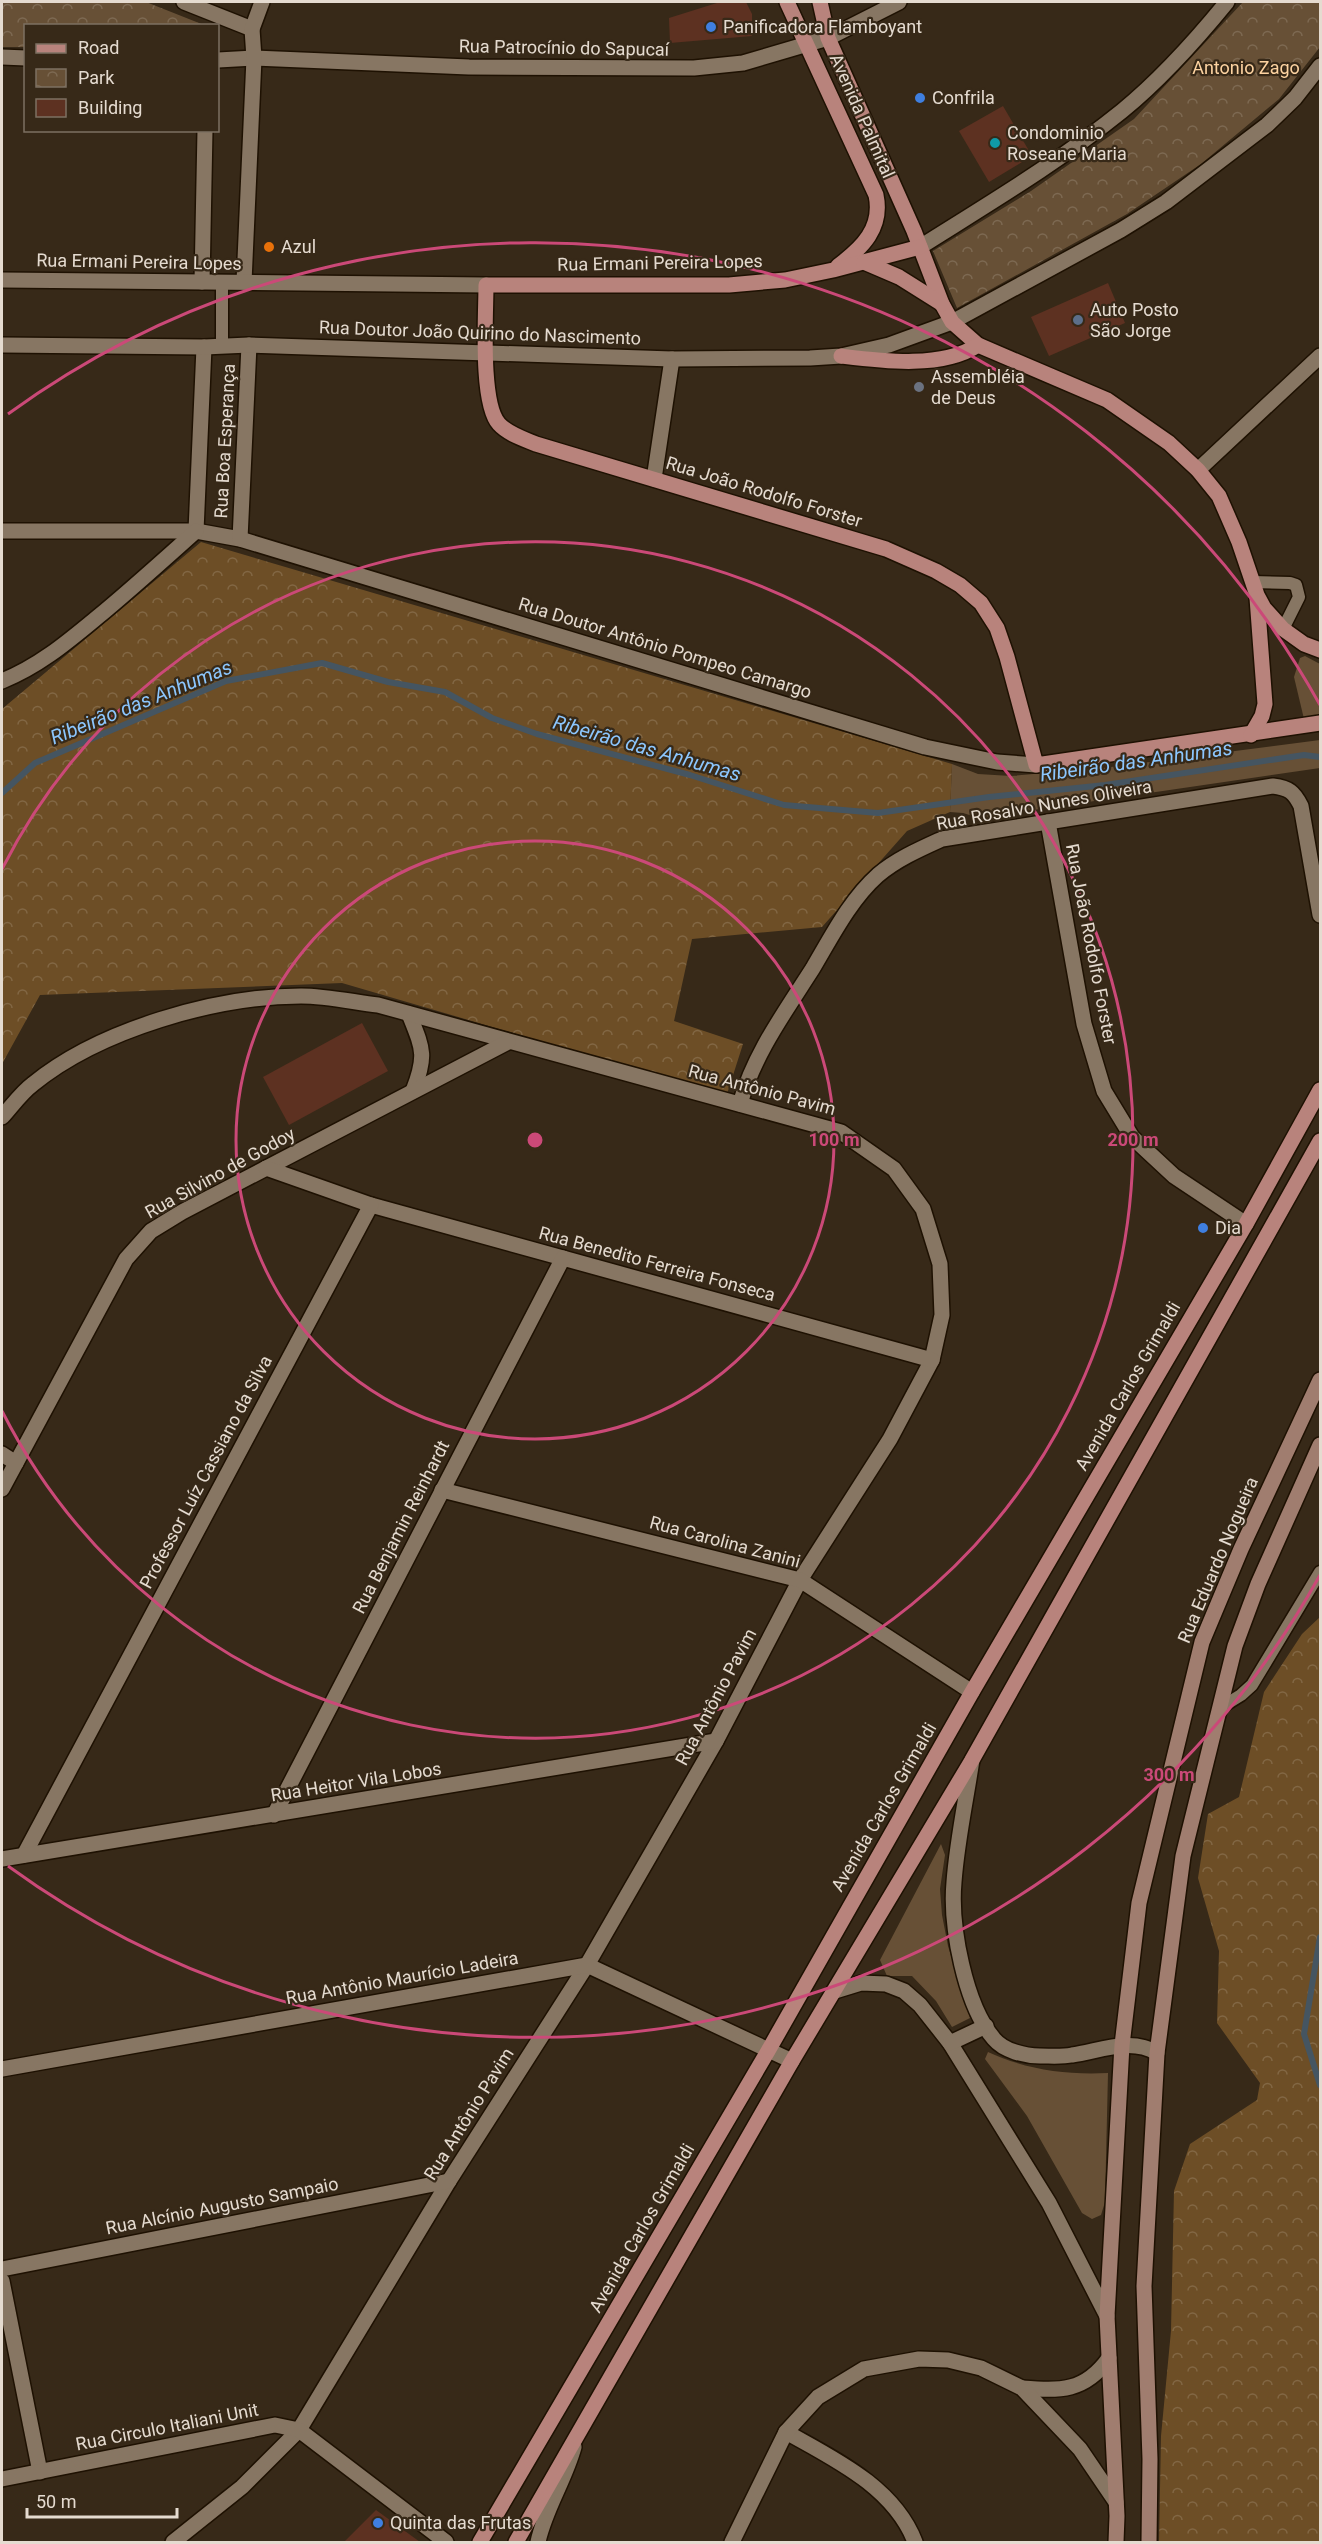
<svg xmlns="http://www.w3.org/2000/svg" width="1322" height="2544" viewBox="0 0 1322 2544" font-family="Roboto,sans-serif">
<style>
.grass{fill:#675036}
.forest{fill:url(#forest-crowns)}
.park{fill:url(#park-crowns)}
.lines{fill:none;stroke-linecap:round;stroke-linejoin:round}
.stream{stroke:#455561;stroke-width:6}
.building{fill:#5d3121}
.service-casing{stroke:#1e1102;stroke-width:15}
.minor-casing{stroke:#1e1102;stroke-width:18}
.tertiary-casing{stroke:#1e1102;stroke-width:18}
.secondary-casing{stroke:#1e1102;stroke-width:18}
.primary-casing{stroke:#1e1102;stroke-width:18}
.service{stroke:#877663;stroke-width:12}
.minor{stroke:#877663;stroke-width:15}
.tertiary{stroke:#877663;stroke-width:15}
.secondary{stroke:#a07d6f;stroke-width:15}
.primary{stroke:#b8837c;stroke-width:15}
.ring{fill:none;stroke:#cb4978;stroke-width:3}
.shop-dot{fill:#3f7fe0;stroke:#372918;stroke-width:2}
.culture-dot{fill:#0f9aa8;stroke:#372918;stroke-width:2}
.food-dot{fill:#e8710a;stroke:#372918;stroke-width:2}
.service-dot{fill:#5c6f8a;stroke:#372918;stroke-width:2}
.worship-dot{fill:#6b7280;stroke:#372918;stroke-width:2}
.labels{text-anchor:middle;stroke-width:4.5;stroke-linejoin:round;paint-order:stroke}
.poi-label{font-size:18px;fill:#e5dbd0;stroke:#372918;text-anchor:start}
.street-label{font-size:18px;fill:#e5dbd0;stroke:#372918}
.park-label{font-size:18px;fill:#fdd3a1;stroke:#372918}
.water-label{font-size:20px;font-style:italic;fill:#8cc6fd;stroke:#372918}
.centre{fill:#cb4978;stroke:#372918;stroke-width:3}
.ring-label{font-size:18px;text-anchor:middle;font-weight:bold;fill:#cb4978;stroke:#372918;stroke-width:4.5;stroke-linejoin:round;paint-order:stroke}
</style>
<defs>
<pattern id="forest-crowns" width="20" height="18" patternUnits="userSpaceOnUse" patternTransform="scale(1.5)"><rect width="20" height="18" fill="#6d4e26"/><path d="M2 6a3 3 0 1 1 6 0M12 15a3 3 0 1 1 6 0" fill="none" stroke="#826744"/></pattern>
<pattern id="park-crowns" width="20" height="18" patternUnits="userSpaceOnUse" patternTransform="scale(1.5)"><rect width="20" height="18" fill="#675036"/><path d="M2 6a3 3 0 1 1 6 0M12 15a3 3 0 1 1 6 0" fill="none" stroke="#7d6952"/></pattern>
</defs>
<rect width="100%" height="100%" fill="#372918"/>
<g class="grass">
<polygon points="1305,656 1320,664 1320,716 1304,719 1294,677 1300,658"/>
<polygon points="1320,740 1320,768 979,818 963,813 950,812 952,764 978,774 1011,776 1103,768"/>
<polygon points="941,1844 945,1855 940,1889 942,1915 948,1946 970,2018 952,2027 936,2001 912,1976 887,1976 880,1960"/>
<path d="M988,2052C1027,2070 1066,2075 1108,2073L1105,2202L1101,2215L1092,2219L1082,2213L1027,2116L985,2059Z"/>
</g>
<g class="forest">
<polygon points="201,542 952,764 950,812 907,831 822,927 692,939 674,1021 743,1044 727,1094 541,1051 530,1038 342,983 40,995 2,1064 2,709"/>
<polygon points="1320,1617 1320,2542 1159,2542 1161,2436 1171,2331 1174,2191 1190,2144 1257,2100 1260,2083 1217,2023 1219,1951 1198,1878 1208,1814 1239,1797 1264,1692 1302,1634"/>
</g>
<g class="park">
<polygon points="2,2 146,2 204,25 26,26 25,47 2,47"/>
<polygon points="1243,2 1320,2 1320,47 1279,99 1201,164 1127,214 957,308 933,251 1031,191 1134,119"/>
</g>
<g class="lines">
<g class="stream">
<polyline points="2,793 35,763 226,681 322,663 388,682 445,692 492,718 537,734 690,775 784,805 878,813 989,797 1105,785 1304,755 1320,757"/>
<polyline points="1320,1937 1304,2034 1320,2085"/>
</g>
</g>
<g class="building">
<polygon points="720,2 746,2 752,14 752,36 670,43 669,18"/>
<polygon points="1003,106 1032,156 989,182 959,131"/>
<polygon points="1108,283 1125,323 1049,356 1031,317"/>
<polygon points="362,1023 388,1071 289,1125 263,1077"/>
<polygon points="376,2510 420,2542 344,2542"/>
</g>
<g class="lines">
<g class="service-casing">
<g id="service">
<polyline points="222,347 222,282"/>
<polyline points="1252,582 1290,583 1296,585 1299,597 1283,629"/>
<polyline points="1220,1708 1241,1695 1252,1685 1320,1572"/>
</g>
</g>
<g class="minor-casing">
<g id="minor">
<polyline points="184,2 252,29"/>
<polyline points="2,57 26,58"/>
<polyline points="218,60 254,58 469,67 694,68 743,63 828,38 899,2"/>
<polyline points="202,282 205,130"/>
<polyline points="244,282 254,58 252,29 262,2"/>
<polyline points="952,322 1121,230 1166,202 1267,125 1295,98 1320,66"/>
<polyline points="1198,470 1320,356"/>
<polyline points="654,479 672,359"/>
<polyline points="2,531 196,531 240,539 925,747 997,762 1036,765"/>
<polyline points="196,531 204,347"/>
<polyline points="240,539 249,345"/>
<path d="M2,681C42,665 72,638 105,611C136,585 166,558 196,531"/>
<polyline points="1048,822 1084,1024 1104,1091 1132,1137 1174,1176 1246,1224"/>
<path d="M409,1014C423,1049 427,1055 413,1091"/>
<path d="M740,1104C754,1054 785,1012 813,968C832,936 850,900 878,875C897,859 920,849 942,839L1273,786C1289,788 1294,792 1301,806L1320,915"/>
<path d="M2,1117C12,1106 21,1093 33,1084C99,1030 216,996 301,996C326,996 353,1002 378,1005L841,1132L894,1169L923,1209L940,1264L942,1315L932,1360L890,1439L800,1580L716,1741L587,1965L449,2181L299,2430L242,2487L173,2542"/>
<polyline points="371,1205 932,1360"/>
<polyline points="2,1454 16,1463"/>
<polyline points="2,1489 126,1259 151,1231 182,1212 508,1042"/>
<polyline points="442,1490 800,1580 972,1692"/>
<path d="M972,1760C966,1800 957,1841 954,1882C950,1926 965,2005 994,2039C1004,2051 1025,2056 1040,2056C1051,2056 1062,2057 1072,2055C1100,2051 1131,2037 1157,2053"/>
<polyline points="274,1815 563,1258"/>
<polyline points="24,1855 371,1205 266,1168"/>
<polyline points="2,1859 716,1741"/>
<polyline points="835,1991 861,1983 886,1984 904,1991 920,2005 950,2043 1049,2203 1107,2316"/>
<polyline points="950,2043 986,2026"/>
<polyline points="2,2069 587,1965 792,2061"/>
<polyline points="2,2269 449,2181"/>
<polyline points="2,2281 40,2472"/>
<path d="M1022,2388C1060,2391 1085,2392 1109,2358"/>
<path d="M786,2432C834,2459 894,2487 915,2542"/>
<polyline points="2,2479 275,2425 299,2430 446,2542"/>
<path d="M538,2542C545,2509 565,2480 574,2447"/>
<polyline points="732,2542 786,2432 818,2397 864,2369 919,2359 948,2360 981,2368 1022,2388 1080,2449 1116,2502"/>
</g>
</g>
<g class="tertiary-casing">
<g id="tertiary">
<path d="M920,247C988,204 1059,162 1122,111C1160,80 1196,40 1227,2"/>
<polyline points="2,280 486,285"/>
<polyline points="2,345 204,347 249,345 672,359 810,358 841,356 889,345 952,322"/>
</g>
</g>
<g class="secondary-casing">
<g id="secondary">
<polyline points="1116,2542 1117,2516 1107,2316 1122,2045 1139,1903 1202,1642 1241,1549 1320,1380"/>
<polyline points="1149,2542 1150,2459 1144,2286 1157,2053 1183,1856 1235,1646 1258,1584 1320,1445"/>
</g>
</g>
<g class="primary-casing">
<g id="primary">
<path d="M787,2L876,195C883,228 862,248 838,266"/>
<polyline points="820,2 828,38 914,231 942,304 952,322 978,345 1107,400 1169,443 1198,470 1219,496 1239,542 1257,595 1264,608 1283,629 1304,644 1320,650"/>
<path d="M920,247L833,270L785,280L729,285H486C486,314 480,403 499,424C508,434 524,439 536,444L886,549L936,571L960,585L981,603L997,628L1007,657L1036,765L1320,723"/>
<polyline points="864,262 899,277 942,304"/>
<path d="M841,356C882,361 942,369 978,345"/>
<polyline points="1251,735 1262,716 1265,704 1257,598"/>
<polyline points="480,2542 768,2051 972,1692 1246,1224 1320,1090"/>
<polyline points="516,2542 792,2061 972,1760 1320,1141"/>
</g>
</g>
<use href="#service" class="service"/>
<use href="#minor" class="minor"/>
<use href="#tertiary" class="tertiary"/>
<use href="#secondary" class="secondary"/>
<use href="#primary" class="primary"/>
</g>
<g class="ring">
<circle cx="535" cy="1140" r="299"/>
<path d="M2 869A598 598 0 1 1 2 1411"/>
<path d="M1320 1575A897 897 0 0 1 8 1866M8 414A897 897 0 0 1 1320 705"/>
</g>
<g class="shop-dot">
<circle cx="711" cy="27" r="6"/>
<circle cx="920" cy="98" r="6"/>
<circle cx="1203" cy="1228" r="6"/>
<circle cx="378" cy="2523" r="6"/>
</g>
<circle class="culture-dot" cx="995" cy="143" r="6"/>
<circle class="food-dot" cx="269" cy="247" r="6"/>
<circle class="service-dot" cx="1078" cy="320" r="6"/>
<circle class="worship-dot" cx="919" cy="387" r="6"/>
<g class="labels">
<g class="poi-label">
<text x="723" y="33">Panificadora Flamboyant</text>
<text x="932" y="104">Confrila</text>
<text x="1007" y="139">Condominio<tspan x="1007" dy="21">Roseane Maria</tspan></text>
<text x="281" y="253">Azul</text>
<text x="1090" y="316">Auto Posto<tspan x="1090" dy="21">São Jorge</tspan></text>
<text x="931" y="383">Assembléia<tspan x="931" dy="21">de Deus</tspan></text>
<text x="1215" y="1234">Dia</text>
<text x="390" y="2529">Quinta das Frutas</text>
</g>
<g class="street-label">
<text transform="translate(564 48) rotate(1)" y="6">Rua Patrocínio do Sapucaí</text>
<text transform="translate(862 116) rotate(66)" y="6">Avenida Palmital</text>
<text transform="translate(139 262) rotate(1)" y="6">Rua Ermani Pereira Lopes</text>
<text transform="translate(660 263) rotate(-1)" y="6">Rua Ermani Pereira Lopes</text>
<text transform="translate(480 333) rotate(2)" y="6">Rua Doutor João Quirino do Nascimento</text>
<text transform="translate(225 441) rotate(-87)" y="6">Rua Boa Esperança</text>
<text transform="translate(764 492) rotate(17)" y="6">Rua João Rodolfo Forster</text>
<text transform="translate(665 648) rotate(17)" y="6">Rua Doutor Antônio Pompeo Camargo</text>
<text transform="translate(1044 805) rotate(-10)" y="6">Rua Rosalvo Nunes Oliveira</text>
<text transform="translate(1091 944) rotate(79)" y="6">Rua João Rodolfo Forster</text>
<text transform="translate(762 1090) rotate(15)" y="6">Rua Antônio Pavim</text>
<text transform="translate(220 1173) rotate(-29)" y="6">Rua Silvino de Godoy</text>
<text transform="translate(657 1264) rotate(15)" y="6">Rua Benedito Ferreira Fonseca</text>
<text transform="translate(1128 1386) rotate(-60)" y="6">Avenida Carlos Grimaldi</text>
<text transform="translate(206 1472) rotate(-62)" y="6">Professor Luíz Cassiano da Silva</text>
<text transform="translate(401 1527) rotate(-63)" y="6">Rua Benjamin Reinhardt</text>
<text transform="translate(725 1542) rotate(15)" y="6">Rua Carolina Zanini</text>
<text transform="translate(1218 1560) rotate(-67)" y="6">Rua Eduardo Nogueira</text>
<text transform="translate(716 1697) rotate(-62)" y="6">Rua Antônio Pavim</text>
<text transform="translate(356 1782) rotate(-9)" y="6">Rua Heitor Vila Lobos</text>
<text transform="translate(884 1807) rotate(-60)" y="6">Avenida Carlos Grimaldi</text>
<text transform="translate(402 1978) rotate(-10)" y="6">Rua Antônio Maurício Ladeira</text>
<text transform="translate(469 2114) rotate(-58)" y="6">Rua Antônio Pavim</text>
<text transform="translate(222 2206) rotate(-11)" y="6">Rua Alcínio Augusto Sampaio</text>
<text transform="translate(642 2228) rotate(-60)" y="6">Avenida Carlos Grimaldi</text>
<text transform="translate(167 2427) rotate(-11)" y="6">Rua Circulo Italiani Unit</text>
</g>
<g class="park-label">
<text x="1246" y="74">Antonio Zago</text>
</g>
<g class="water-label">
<text transform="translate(141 702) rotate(-22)" y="7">Ribeirão das Anhumas</text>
<text transform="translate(647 748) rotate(16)" y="7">Ribeirão das Anhumas</text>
<text transform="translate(1136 761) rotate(-8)" y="7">Ribeirão das Anhumas</text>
</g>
</g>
<circle cx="535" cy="1140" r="9" class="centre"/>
<g class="ring-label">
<text x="834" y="1146">100 m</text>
<text x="1133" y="1146">200 m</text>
<text x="1169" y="1781">300 m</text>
</g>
<rect width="1322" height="2544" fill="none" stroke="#e5dbd0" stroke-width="6"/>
<rect x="24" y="24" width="195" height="108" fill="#372918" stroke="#7d7062" stroke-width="1.5"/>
<rect x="36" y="44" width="30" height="9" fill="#b8837c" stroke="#7d7062" stroke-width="1.5"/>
<text x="78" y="54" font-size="18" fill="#e5dbd0">Road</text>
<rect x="36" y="69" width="30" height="18" fill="url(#park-crowns)" stroke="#7d7062" stroke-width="1.5"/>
<text x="78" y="84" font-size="18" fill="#e5dbd0">Park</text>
<rect x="36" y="99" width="30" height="18" fill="#5d3121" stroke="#7d7062" stroke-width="1.5"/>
<text x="78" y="114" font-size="18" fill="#e5dbd0">Building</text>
<path d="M27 2508v9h150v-9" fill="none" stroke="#e5dbd0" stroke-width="3"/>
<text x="36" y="2508" font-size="18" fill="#e5dbd0" stroke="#372918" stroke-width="4.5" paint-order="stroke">50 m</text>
</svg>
